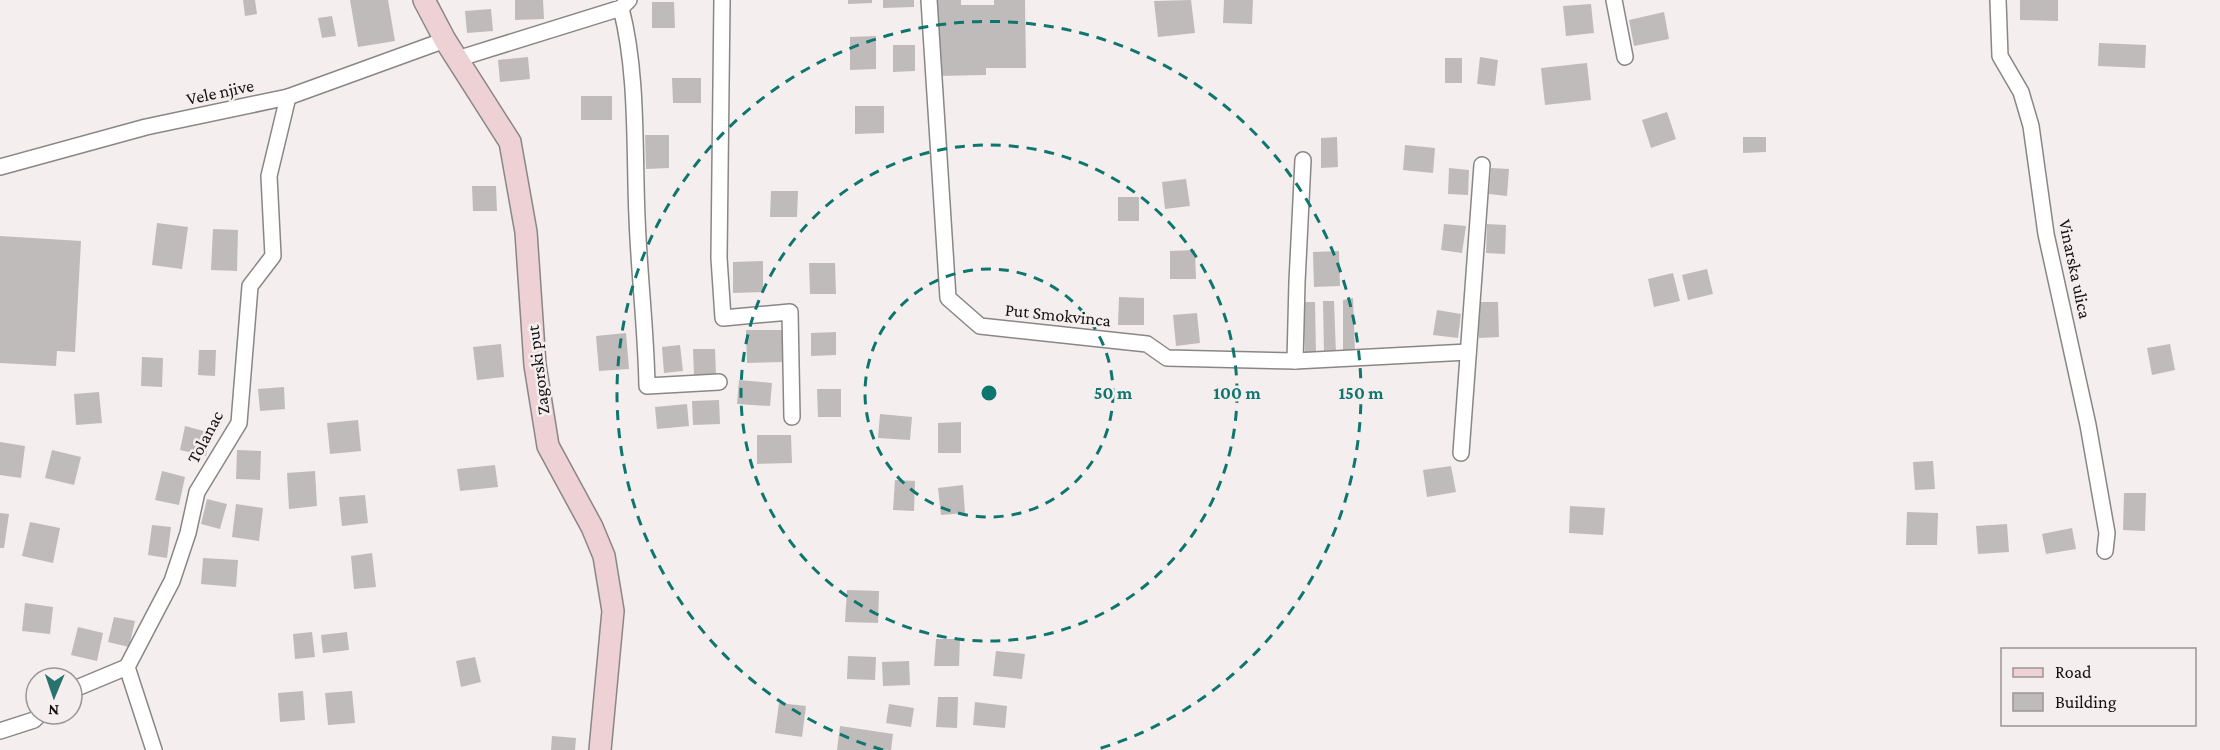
<svg xmlns="http://www.w3.org/2000/svg" width="2220" height="750" viewBox="0 0 2220 750" font-family="'Crimson Pro',serif">
<style>
.building{fill:#c0bbbb}
.lines{fill:none;stroke-linecap:round;stroke-linejoin:round}
.minor-casing{stroke:#8b8686;stroke-width:18}
.secondary-casing{stroke:#8b8686;stroke-width:24}
.minor{stroke:#fff;stroke-width:15}
.secondary{stroke:#edd1d5;stroke-width:21}
.ring{fill:none;stroke:#0f766e;stroke-width:3;stroke-dasharray:10 8}
.labels{text-anchor:middle;stroke-width:5;stroke-linejoin:round;paint-order:stroke}
.street-label{font-size:18px;fill:#121010;stroke:#f4eeef}
.centre{fill:#0f766e;stroke:#f4eeef;stroke-width:3}
.ring-label{font-size:18px;text-anchor:middle;font-weight:bold;fill:#0f766e;stroke:#f4eeef;stroke-width:5;stroke-linejoin:round;paint-order:stroke}
</style>
<rect width="100%" height="100%" fill="#f4eeef"/>
<g class="building">
<polygon points="243,0 255,0 257,14 245,16"/>
<polygon points="350,0 388,0 395,41 358,47"/>
<polygon points="515,0 543,0 544,19 515,20"/>
<polygon points="848,0 872,0 872,3 848,4"/>
<polygon points="883,0 914,0 914,7 883,8"/>
<polygon points="936,0 961,0 961,5 994,5 994,0 1025,0 1026,68 986,68 986,75 937,76"/>
<polygon points="1191,0 1195,33 1158,37 1154,1"/>
<polygon points="1224,0 1253,0 1252,24 1223,23"/>
<polygon points="2020,0 2058,0 2058,21 2020,20"/>
<polygon points="652,2 674,2 675,28 652,28"/>
<polygon points="1591,4 1594,33 1566,36 1563,6"/>
<polygon points="491,9 493,31 467,33 465,11"/>
<polygon points="1664,12 1669,39 1634,46 1629,20"/>
<polygon points="332,16 336,36 322,38 318,18"/>
<polygon points="876,36 876,69 850,70 850,37"/>
<polygon points="2099,43 2146,45 2145,68 2098,66"/>
<polygon points="893,45 915,45 915,71 893,72"/>
<polygon points="528,57 530,79 500,82 498,60"/>
<polygon points="1480,57 1498,60 1495,86 1477,84"/>
<rect x="1445" y="58" width="17" height="25"/>
<polygon points="1587,63 1591,100 1545,105 1541,68"/>
<polygon points="672,78 701,78 701,103 673,103"/>
<rect x="581" y="96" width="31" height="24"/>
<polygon points="855,106 884,106 884,133 855,134"/>
<polygon points="1667,112 1676,139 1651,148 1642,120"/>
<polygon points="645,135 669,135 669,168 646,169"/>
<polygon points="1337,137 1338,167 1321,168 1321,138"/>
<polygon points="1743,137 1766,137 1766,152 1743,153"/>
<polygon points="1405,145 1435,148 1433,173 1403,170"/>
<polygon points="1449,168 1469,170 1468,195 1448,194"/>
<polygon points="1491,168 1509,169 1507,196 1489,194"/>
<polygon points="1186,179 1190,206 1165,209 1162,182"/>
<polygon points="472,186 496,186 497,211 473,211"/>
<polygon points="771,191 798,191 797,217 770,217"/>
<rect x="1118" y="197" width="21" height="24"/>
<polygon points="157,223 188,227 182,269 152,265"/>
<polygon points="1444,224 1466,226 1462,253 1441,250"/>
<polygon points="1487,224 1506,225 1505,254 1486,253"/>
<polygon points="213,229 238,230 237,271 211,270"/>
<polygon points="0,236 81,241 75,352 57,351 56,366 0,363"/>
<polygon points="1195,250 1196,279 1170,279 1170,251"/>
<polygon points="1339,251 1340,286 1314,287 1313,252"/>
<polygon points="763,261 763,292 733,293 733,262"/>
<polygon points="809,263 835,263 836,294 810,294"/>
<polygon points="1707,269 1713,294 1688,300 1682,275"/>
<polygon points="1673,273 1680,301 1654,307 1648,279"/>
<polygon points="1119,297 1144,298 1144,325 1118,325"/>
<polygon points="1353,298 1355,353 1343,353 1343,300"/>
<polygon points="1323,301 1334,301 1336,354 1324,355"/>
<polygon points="1303,302 1315,302 1316,355 1305,355"/>
<polygon points="1477,302 1498,302 1499,337 1479,338"/>
<polygon points="1437,310 1461,314 1458,338 1433,335"/>
<polygon points="1197,313 1200,343 1176,346 1173,315"/>
<polygon points="746,330 782,330 783,362 747,363"/>
<polygon points="836,332 836,355 811,356 811,333"/>
<polygon points="626,333 629,369 599,371 596,336"/>
<polygon points="501,344 504,377 477,380 473,347"/>
<polygon points="2170,344 2175,370 2152,375 2147,348"/>
<polygon points="680,345 683,371 664,373 662,347"/>
<polygon points="693,349 715,349 716,375 694,376"/>
<polygon points="199,350 216,350 215,376 198,375"/>
<polygon points="142,357 163,358 162,387 141,386"/>
<polygon points="739,380 772,383 770,406 737,404"/>
<polygon points="284,387 285,409 260,411 258,389"/>
<polygon points="817,389 841,389 841,417 818,417"/>
<polygon points="99,392 102,423 76,425 74,394"/>
<polygon points="719,400 720,424 693,425 692,401"/>
<polygon points="687,404 689,426 657,429 655,407"/>
<polygon points="880,414 912,417 910,440 878,438"/>
<polygon points="358,420 361,451 330,454 327,423"/>
<polygon points="961,422 961,453 938,453 938,423"/>
<polygon points="185,426 211,433 206,456 180,450"/>
<polygon points="757,435 791,435 792,463 757,464"/>
<polygon points="0,442 25,446 21,478 0,475"/>
<polygon points="52,450 81,457 74,485 45,478"/>
<polygon points="237,450 261,451 260,480 236,479"/>
<polygon points="1933,461 1935,489 1915,490 1913,462"/>
<polygon points="495,465 498,487 460,491 457,469"/>
<polygon points="1451,466 1456,492 1427,497 1423,470"/>
<polygon points="162,471 185,477 179,505 155,500"/>
<polygon points="315,471 317,506 289,509 287,473"/>
<polygon points="895,480 915,481 914,511 893,510"/>
<polygon points="963,485 965,513 941,515 938,488"/>
<polygon points="2124,493 2146,493 2145,531 2123,530"/>
<polygon points="365,495 368,523 342,526 339,497"/>
<polygon points="207,499 227,504 220,529 201,524"/>
<polygon points="236,504 263,508 259,541 232,537"/>
<polygon points="1570,506 1605,508 1603,535 1569,533"/>
<polygon points="1907,512 1938,513 1937,545 1906,545"/>
<polygon points="0,513 9,514 4,548 0,548"/>
<polygon points="30,522 60,528 53,563 22,556"/>
<polygon points="2007,524 2009,552 1978,554 1976,526"/>
<polygon points="152,525 171,527 167,558 148,555"/>
<polygon points="2072,528 2076,549 2046,554 2042,534"/>
<polygon points="372,553 376,587 354,589 351,556"/>
<polygon points="203,558 238,560 236,587 201,584"/>
<polygon points="847,590 879,591 878,623 845,622"/>
<polygon points="25,603 53,607 50,634 22,631"/>
<polygon points="114,617 135,621 129,647 108,642"/>
<polygon points="78,627 103,633 97,661 71,655"/>
<polygon points="312,632 315,657 295,659 293,634"/>
<polygon points="347,632 349,650 323,653 321,635"/>
<polygon points="936,639 960,639 959,666 934,666"/>
<polygon points="996,651 1025,654 1022,679 993,676"/>
<polygon points="848,656 876,657 875,680 847,679"/>
<polygon points="475,657 481,682 461,687 456,661"/>
<polygon points="909,661 910,685 883,686 882,662"/>
<polygon points="303,691 305,720 280,722 278,693"/>
<polygon points="352,691 355,723 328,725 325,693"/>
<polygon points="938,697 958,697 957,728 936,727"/>
<polygon points="975,702 1007,706 1005,728 973,725"/>
<polygon points="779,703 806,706 802,737 775,733"/>
<polygon points="889,704 914,708 911,727 886,723"/>
<polygon points="840,726 893,734 891,750 837,750"/>
<polygon points="552,736 576,738 575,750 551,750"/>
</g>
<g class="lines">
<g class="minor-casing">
<g id="minor">
<polyline points="722,0 719,258 723,318 790,312 792,417"/>
<polyline points="929,0 948,298 980,326 1147,344 1167,358 1295,361 1468,352"/>
<polyline points="1614,0 1625,57"/>
<polyline points="1998,0 2000,56 2021,92 2031,126 2046,234 2088,425 2107,533 2105,551"/>
<path d="M621,8C638,74 634,149 637,217C639,274 646,329 647,386L719,382"/>
<polyline points="457,59 621,8 629,0"/>
<polyline points="0,167 146,127 288,97 445,40"/>
<polyline points="1295,361 1297,282 1303,160"/>
<polyline points="1461,453 1482,165"/>
<polyline points="72,690 127,667"/>
<polyline points="0,731 34,720 40,714"/>
<polyline points="154,750 127,667 172,581 188,533 197,492 239,423 250,286 273,256 269,176 288,97"/>
</g>
</g>
<g class="secondary-casing">
<polyline id="secondary" points="424,0 445,40 510,142 526,232 535,365 548,446 592,527 604,556 613,611 600,750"/>
</g>
<use href="#minor" class="minor"/>
<use href="#secondary" class="secondary"/>
</g>
<g class="ring">
<circle cx="989" cy="393" r="124"/>
<circle cx="989" cy="393" r="248"/>
<path d="M883 750A372 372 0 1 1 1095 750"/>
</g>
<g class="labels">
<g class="street-label">
<text transform="translate(220 92) rotate(-12)" y="6">Vele njive</text>
<text transform="translate(2075 269) rotate(78)" y="6">Vinarska ulica</text>
<text transform="translate(1058 315) rotate(6)" y="6">Put Smokvinca</text>
<text transform="translate(538 370) rotate(-97)" y="6">Zagorski put</text>
<text transform="translate(205 437) rotate(-62)" y="6">Tolanac</text>
</g>
</g>
<circle cx="989" cy="393" r="9" class="centre"/>
<g class="ring-label">
<text x="1113" y="399">50 m</text>
<text x="1237" y="399">100 m</text>
<text x="1361" y="399">150 m</text>
</g>
<rect x="2001" y="648" width="195" height="78" fill="#f4eeef" stroke="#9a9596" stroke-width="1.5"/>
<rect x="2013" y="668" width="30" height="9" fill="#edd1d5" stroke="#9a9596" stroke-width="1.5"/>
<text x="2055" y="678" font-size="18" fill="#121010">Road</text>
<rect x="2013" y="693" width="30" height="18" fill="#c0bbbb" stroke="#9a9596" stroke-width="1.5"/>
<text x="2055" y="708" font-size="18" fill="#121010">Building</text>
<g transform="translate(54 696) rotate(182)"><circle r="28" fill="#f4eeef" stroke="#9a9596" stroke-width="1.5"/>
<path d="M0-4.5L10 22L0 15L-10 22Z" fill="#28726f"/>
<text y="-9" font-size="16" font-weight="bold" text-anchor="middle" fill="#121010">N</text>
</g>
</svg>
